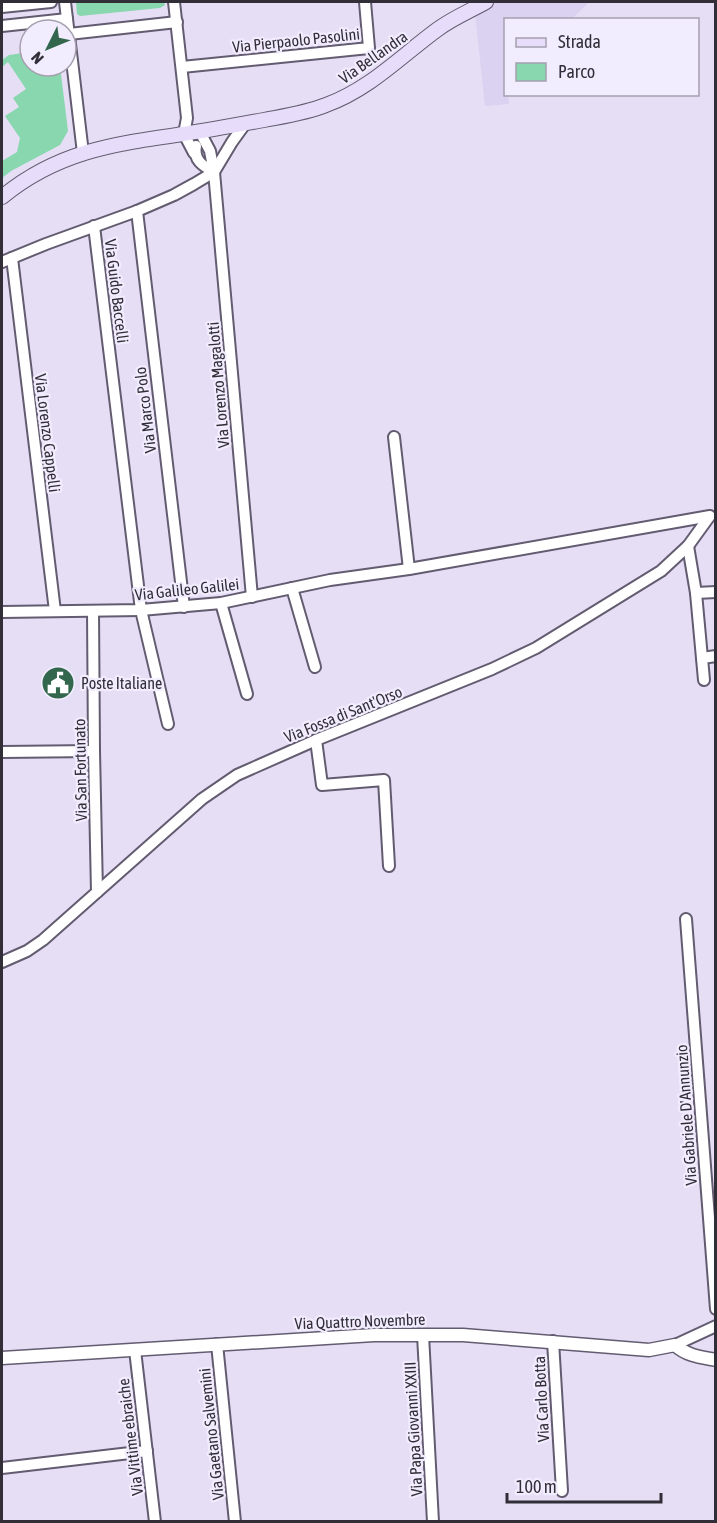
<svg xmlns="http://www.w3.org/2000/svg" width="717" height="1523" viewBox="0 0 717 1523" font-family="'Asap Condensed',sans-serif">
<style>
.built{fill:#dbd1f0}
.green{fill:#88d7ae}
.lines{fill:none;stroke-linecap:round;stroke-linejoin:round}
.minor-casing{stroke:#635c70;stroke-width:14}
.tertiary-casing{stroke:#635c70;stroke-width:15}
.secondary-casing{stroke:#635c70;stroke-width:16}
.minor{stroke:#fff;stroke-width:10}
.tertiary{stroke:#fff;stroke-width:12}
.secondary{stroke:#e7dcf9;stroke-width:14}
.labels{text-anchor:middle;stroke-width:4.5;stroke-linejoin:round;paint-order:stroke}
.street-label{font-size:16px;fill:#312e37;stroke:#f2ecff}
.poi-label{font-size:16px;fill:#312e37;stroke:#f2ecff;text-anchor:start}
</style>
<rect width="100%" height="100%" fill="#e5def5"/>
<polygon class="built" points="492,2 589,2 572,19 506,20 506,94 508,95 509,104 485,106 475,12"/>
<g class="green">
<polygon points="76,2 164,2 165,5 160,8 80,16 77,14"/>
<polygon points="30,52 30,66 60,66 68,131 60,145 11,171 2,178 2,161 17,152 20,138 5,116 19,107 13,98 26,89 8,62 2,67 2,60 9,55"/>
</g>
<g class="lines">
<g class="minor-casing">
<g id="minor">
<polyline points="65,2 83,153"/>
<polyline points="174,2 187,118 184,134 194,153"/>
<polyline points="2,7 51,2"/>
<polyline points="2,26 67,19"/>
<polyline points="69,34 177,22"/>
<polyline points="182,67 369,48 365,2"/>
<polyline points="200,132 210,151 214,172 252,597"/>
<path d="M196,146C193,160 203,166 214,172"/>
<polyline points="137,211 184,607"/>
<polyline points="94,226 141,610 168,724"/>
<polyline points="12,258 55,611"/>
<polyline points="2,262 46,244 137,211 174,195 194,184 214,172 232,142 245,124"/>
<polyline points="394,437 409,569"/>
<polyline points="688,546 696,593 704,680"/>
<polyline points="292,588 315,667"/>
<polyline points="696,593 716,592"/>
<polyline points="221,603 247,694"/>
<polyline points="93,611 94,751 97,892"/>
<polyline points="2,612 141,610 221,603 330,580 409,569 710,516"/>
<polyline points="702,658 716,656"/>
<polyline points="316,740 322,785 384,780 389,866"/>
<polyline points="2,752 94,751"/>
<polyline points="686,919 716,1309"/>
<polyline points="2,962 27,951 43,940 202,799 237,775 316,740 492,669 536,648 661,571 688,546 709,517"/>
<polyline points="423,1335 433,1522"/>
<polyline points="553,1341 562,1491"/>
<polyline points="217,1344 235,1522"/>
<polyline points="675,1345 716,1326"/>
<polyline points="135,1350 155,1522"/>
<polyline points="2,1468 147,1451"/>
</g>
</g>
<g class="tertiary-casing">
<path id="tertiary" d="M2,1358L374,1335H463L649,1350L675,1345C687,1356 700,1357 716,1360"/>
</g>
<g class="secondary-casing">
<path id="secondary" d="M2,197C58,151 114,144 183,134C210,130 237,125 264,120C285,116 306,113 326,105C370,89 401,56 438,29C453,18 470,11 486,2"/>
</g>
<use href="#minor" class="minor"/>
<use href="#tertiary" class="tertiary"/>
<use href="#secondary" class="secondary"/>
</g>
<defs>
<g id="civic-disc" transform="scale(1.725)"><circle r="9.5" fill="#32674e" stroke="#f2ecff"/><path d="M-.6-6.5H3V-4.5H.6V-3L4-1V1h2V6H-6V1h2V-1L-.6-3ZM-1.2 2.5V6h2.4V2.5Z" fill="#fff"/></g>
</defs>
<g fill-rule="evenodd">
<use href="#civic-disc" x="58" y="683"/>
</g>
<g class="labels">
<g class="street-label">
<text transform="translate(296 40) rotate(-6)" y="6">Via Pierpaolo Pasolini</text>
<text transform="translate(373 57) rotate(-35)" y="6">Via Bellandra</text>
<text transform="translate(117 291) rotate(83)" y="6">Via Guido Baccelli</text>
<text transform="translate(218 385) rotate(-95)" y="6">Via Lorenzo Magalotti</text>
<text transform="translate(145 410) rotate(-97)" y="6">Via Marco Polo</text>
<text transform="translate(48 433) rotate(83)" y="6">Via Lorenzo Cappelli</text>
<text transform="translate(187 589) rotate(-6)" y="6">Via Galileo Galilei</text>
<text transform="translate(343 714) rotate(-22)" y="6">Via Fossa di Sant'Orso</text>
<text transform="translate(80 770) rotate(-91)" y="6">Via San Fortunato</text>
<text transform="translate(686 1115) rotate(-94)" y="6">Via Gabriele D'Annunzio</text>
<text transform="translate(360 1321) rotate(-2)" y="6">Via Quattro Novembre</text>
<text transform="translate(541 1399) rotate(-93)" y="6">Via Carlo Botta</text>
<text transform="translate(413 1429) rotate(-93)" y="6">Via Papa Giovanni XXIII</text>
<text transform="translate(211 1434) rotate(-96)" y="6">Via Gaetano Salvemini</text>
<text transform="translate(130 1437) rotate(-97)" y="6">Via Vittime ebraiche</text>
</g>
<g class="poi-label">
<text x="81" y="689">Poste Italiane</text>
</g>
</g>
<rect width="717" height="1523" fill="none" stroke="#312e37" stroke-width="6"/>
<rect x="504" y="18" width="195" height="78" fill="#f2ecff" stroke="#a5a0af" stroke-width="1.5"/>
<rect x="516" y="38" width="30" height="9" fill="#e7dcf9" stroke="#a5a0af" stroke-width="1.5"/>
<text x="558" y="48" font-size="18" fill="#312e37">Strada</text>
<rect x="516" y="63" width="30" height="18" fill="#88d7ae" stroke="#a5a0af" stroke-width="1.5"/>
<text x="558" y="78" font-size="18" fill="#312e37">Parco</text>
<g transform="translate(48 48) rotate(227)"><circle r="28" fill="#f2ecff" stroke="#a5a0af" stroke-width="1.5"/>
<path d="M0-4.5L10 22L0 15L-10 22Z" fill="#32674e"/>
<text y="-9" font-size="16" font-weight="bold" text-anchor="middle" fill="#312e37">N</text>
</g>
<path d="M507 1493v9h154v-9" fill="none" stroke="#312e37" stroke-width="3"/>
<text x="516" y="1493" font-size="18" fill="#312e37" stroke="#f2ecff" stroke-width="4.5" paint-order="stroke">100 m</text>
</svg>
